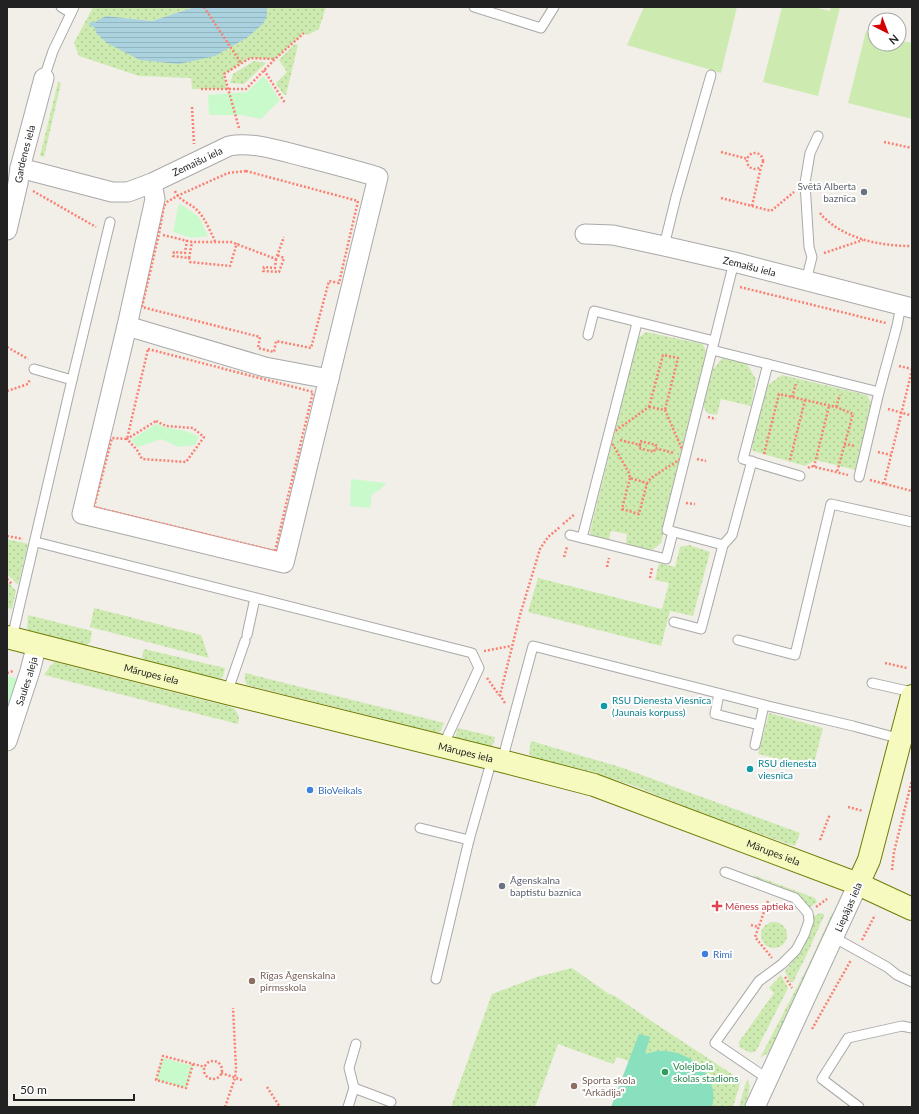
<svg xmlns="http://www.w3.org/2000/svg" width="919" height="1114" viewBox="0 0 919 1114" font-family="Lato,sans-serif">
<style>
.grass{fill:url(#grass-dots)}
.park{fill:#c8facc}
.garden{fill:#cdebb0}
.pitch{fill:#88e0be}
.water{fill:url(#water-rules)}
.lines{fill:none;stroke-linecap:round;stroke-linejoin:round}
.stream{stroke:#aad3df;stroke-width:5}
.lane-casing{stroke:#a9a9a9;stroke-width:11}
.street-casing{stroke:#a9a9a9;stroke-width:21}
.secondary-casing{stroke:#707d05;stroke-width:24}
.path{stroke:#fa8072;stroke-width:2.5;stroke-dasharray:2 2;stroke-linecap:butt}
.lane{stroke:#fff;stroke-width:9}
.street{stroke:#fff;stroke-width:19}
.secondary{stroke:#f7fabf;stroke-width:22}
.worship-dot{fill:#6b7280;stroke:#fff;stroke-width:1.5}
.culture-dot{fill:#0f9aa8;stroke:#fff;stroke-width:1.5}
.shop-dot{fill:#3f7fe0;stroke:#fff;stroke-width:1.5}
.health-dot{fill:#e0444e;stroke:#fff;stroke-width:1.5}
.education-dot{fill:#8d6e63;stroke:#fff;stroke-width:1.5}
.leisure-dot{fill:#2e9e5b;stroke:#fff;stroke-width:1.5}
.labels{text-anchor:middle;stroke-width:4;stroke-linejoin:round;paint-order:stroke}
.street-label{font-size:10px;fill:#222;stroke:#fff}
.worship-label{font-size:10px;fill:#5b616d;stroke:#fff;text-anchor:end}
.culture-label{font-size:10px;fill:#0d838f;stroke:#fff;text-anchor:start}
.shop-label{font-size:10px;fill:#366cbe;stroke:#fff;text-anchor:start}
.health-label{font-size:10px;fill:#be3a42;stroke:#fff;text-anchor:start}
.education-label{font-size:10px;fill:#785e54;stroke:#fff;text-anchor:start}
.leisure-label{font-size:10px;fill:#27864d;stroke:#fff;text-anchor:start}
</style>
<defs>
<pattern id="grass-dots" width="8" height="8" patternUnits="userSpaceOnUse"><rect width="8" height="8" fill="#cdebb0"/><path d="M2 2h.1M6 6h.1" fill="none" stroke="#b0c997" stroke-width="1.8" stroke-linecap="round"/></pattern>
<pattern id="water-rules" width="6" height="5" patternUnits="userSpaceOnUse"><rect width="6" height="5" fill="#aad3df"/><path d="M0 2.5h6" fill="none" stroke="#92b5bf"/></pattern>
</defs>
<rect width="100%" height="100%" fill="#f2efe9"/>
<g class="grass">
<polygon points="93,7 195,7 152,21 106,16 94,27 267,16 267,7 326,7 319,29 308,35 304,33 275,59 250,58 224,74 227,89 192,89 191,78 139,76 79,56 74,43"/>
<polygon points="295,44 298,45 286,95 283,94 276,83 287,72 279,60"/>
<polygon points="254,61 266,63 244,84 230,83 233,74"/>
<polygon points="58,82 61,83 44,157 40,156"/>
<polygon points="646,332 703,344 707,354 661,543 651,551 628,546 626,543 627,534 611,531 609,539 605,541 593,538 590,532 638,338"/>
<polygon points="724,356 745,361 756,379 751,406 721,399 717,415 707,413 703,405 710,373"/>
<polygon points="782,375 867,395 872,404 856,470 816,460 805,466 753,451 752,447 765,387"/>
<polygon points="7,539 28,544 18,585 7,574"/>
<polygon points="689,545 710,552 693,616 670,611 661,646 528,612 538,578 662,609 669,583 655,580 659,563 675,567 680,547"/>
<polygon points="7,581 16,591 12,609 7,608"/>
<polygon points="94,608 201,635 209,658 90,627"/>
<polygon points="28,615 92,631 90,642 84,647 30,632 27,628"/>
<polygon points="144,649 225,668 223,677 218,679 144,660 142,657"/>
<polygon points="55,662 234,708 239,716 238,724 44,675 50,666"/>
<polygon points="245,673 444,723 441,731 438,733 247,685 245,681"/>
<polygon points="769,713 823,728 813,767 758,754"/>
<polygon points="458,728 495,737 493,745 487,748 455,738"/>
<polygon points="531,741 620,767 800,833 795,846 716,819 632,785 580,769 533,758 529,753"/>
<path d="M753,875L815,898L817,902L809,908C799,890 775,886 757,879Z"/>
<polygon points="820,913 824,914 824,916 806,956 793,982 790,982 785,971 800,952 812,917"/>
<polygon points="832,913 834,914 772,1046 768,1053 760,1058 809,964"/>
<circle cx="774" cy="935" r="13"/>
<path d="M572,968L609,994L615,996L656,1024L741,1080L733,1107H712L713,1102L684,1056C670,1051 658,1050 644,1054L640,1034L629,1061L617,1057L613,1064L558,1044L535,1107H451L492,994L537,977Z"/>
<polygon points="781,975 788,988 756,1051 751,1053 739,1047 739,1042 774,993 769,988"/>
<path d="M748,1079C752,1089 747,1098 744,1107H739L745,1085Z"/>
</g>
<g class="park">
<polygon points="264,76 280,100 261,119 241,115 209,115 208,95 247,92"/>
<polygon points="179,203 199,217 208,236 192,238 173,232"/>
<path d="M156,424C171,431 187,428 199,437L195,445L178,447L161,439L138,447L131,440Z"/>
<polygon points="351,479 386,483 381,489 372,494 370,508 350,506"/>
<polygon points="7,676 19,679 7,717"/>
<polygon points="163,1058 193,1066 186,1088 156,1080"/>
</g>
<g class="garden">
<polygon points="644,7 737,7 721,73 627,45"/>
<polygon points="782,7 814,7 830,11 831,7 840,7 818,96 763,82"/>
<polygon points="866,31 875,33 875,44 899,44 899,40 912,43 912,119 848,103"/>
</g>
<path class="pitch" d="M639,1034L650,1037L645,1054C652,1052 659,1050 666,1051C694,1053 720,1079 712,1107H611Z"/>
<polygon class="water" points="195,7 267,7 267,16 263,24 248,37 215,56 179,64 140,60 107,43 97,34 94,27 96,21 106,16 152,21"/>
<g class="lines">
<polyline class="stream" points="92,24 95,25"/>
<g class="lane-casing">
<g id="lane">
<polyline points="61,7 71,13"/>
<polyline points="474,7 541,28 554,7"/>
<polyline points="44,78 53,51 74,7"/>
<polyline points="664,246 676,197 711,75"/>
<polyline points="734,262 712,350 879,392 897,326 901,305"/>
<polyline points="806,281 812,257 809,247 805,183 810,153 818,136"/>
<polyline points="588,335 594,311 714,341"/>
<polyline points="768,364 743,459 800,476"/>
<polyline points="72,380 110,222"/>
<polyline points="859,477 879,392"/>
<polyline points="570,535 666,559 673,532"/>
<polyline points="582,538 637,323"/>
<polyline points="36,542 472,653 479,668 443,746"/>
<polyline points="723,545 732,535 752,461"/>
<polyline points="674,622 701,629 723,545 667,530 712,350"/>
<polyline points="247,635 255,598"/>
<polyline points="12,638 72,380 34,369"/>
<polyline points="738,640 795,655 831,504 912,522"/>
<polyline points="872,683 912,692"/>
<polyline points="227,693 245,641"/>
<polyline points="719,694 715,714 759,725"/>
<polyline points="755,745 764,705"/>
<polyline points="502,761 533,646 764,705 853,726 901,739"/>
<polyline points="420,828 469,840 436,979"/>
<polyline points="469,840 492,759"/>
<polyline points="725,872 795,898 808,913 809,921 804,935 796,950 782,964 759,981 715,1043 768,1079"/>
<polyline points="835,938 887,967 897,975 912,982"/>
<polyline points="354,1088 391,1102"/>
<polyline points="348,1107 354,1088 349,1068 356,1044"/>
<polyline points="859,1107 822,1079 848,1038 902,1026 912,1028"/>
</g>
</g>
<g class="street-casing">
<g id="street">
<path id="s1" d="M20,168L112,192H128L152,183L229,146C254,141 284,152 309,158C332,164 355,170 378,177L284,563L82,514L127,326L155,199L152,183"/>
<path id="s2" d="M7,230L18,183L20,168L44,78"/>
<path id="s3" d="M585,234L613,235L664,246L734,262L912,308"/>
<polyline points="127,326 265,367 329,379"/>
<path id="s4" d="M7,741L30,671L37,644"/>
<polyline points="755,1107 858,884"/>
</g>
</g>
<g class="secondary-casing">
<g id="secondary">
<path id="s5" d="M7,637L227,693L502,761L594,785L858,884L912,909"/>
<polyline points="858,884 869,860 912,696"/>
</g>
</g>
<g class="path">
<polyline points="204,7 241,63"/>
<polyline points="264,70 285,103"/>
<polyline points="201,89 246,89 275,59 304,33"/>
<polyline points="192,107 194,144"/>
<polyline points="239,128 224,74 250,58 275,59"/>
<polyline points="884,142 912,148"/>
<polyline points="721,152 748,159"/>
<circle cx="755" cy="161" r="8"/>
<polygon points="246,171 358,201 339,283 329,281 311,348 276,341 274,352 258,348 260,337 142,307 159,234 164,206 167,202 177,196 228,173"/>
<polyline points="33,191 96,227"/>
<path d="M175,191C179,201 190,203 197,210C205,218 210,231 215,241"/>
<polyline points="721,198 771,211 794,192"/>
<polyline points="752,206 761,167"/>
<path d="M820,213L822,216C827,220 833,226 839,229C861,242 887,246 912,246"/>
<polyline points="163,235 192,242 231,242 276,259 284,237"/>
<polyline points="187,240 185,253 174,252 173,256 189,258 190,262 230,266 237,243"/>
<polyline points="824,253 863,240"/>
<polyline points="189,258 192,242"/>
<polyline points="276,259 275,268 264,267 263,271 279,272 284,258 277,255"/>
<polyline points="740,287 886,323"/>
<polyline points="7,347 28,359"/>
<polygon points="148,349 313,392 275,551 94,507 112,438 127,439"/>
<polyline points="899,366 912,369"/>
<polyline points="7,391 28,384 30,379"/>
<polyline points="792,397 796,384"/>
<polygon points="649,407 665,410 685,456 651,478 647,483 630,478 629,473 608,436"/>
<polyline points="649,407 663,355 678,358 665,410"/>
<polyline points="836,407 840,395"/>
<polyline points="888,409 910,415"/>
<polyline points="708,417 716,419"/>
<polygon points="156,421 166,426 193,428 204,437 186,462 142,459 137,450 127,439"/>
<polyline points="620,440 640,445 639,448 654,452 655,448 674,453"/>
<polyline points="844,444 855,446"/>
<polyline points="640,445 640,441 656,445 655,448"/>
<polyline points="878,452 891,455"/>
<polyline points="764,454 779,394 836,407 853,414 837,472"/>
<polyline points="697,459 706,461"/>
<polyline points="790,460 805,400"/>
<polyline points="814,467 829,406"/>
<polyline points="808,468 811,466 848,475"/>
<polyline points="630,478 622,509 639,514 647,483"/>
<polyline points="870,480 912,491"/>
<polyline points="884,484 912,370"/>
<polyline points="686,503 695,504"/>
<polyline points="563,524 575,514"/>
<polyline points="7,536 23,539"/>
<polyline points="564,557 567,547"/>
<polyline points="607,567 609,558"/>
<polyline points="650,578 652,568"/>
<polyline points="7,579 12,584"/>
<polyline points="484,651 511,646"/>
<polyline points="885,663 907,668"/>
<polyline points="7,673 13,671"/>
<polyline points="487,678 499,695"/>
<polyline points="505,703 500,695 520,615 540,549 548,537 560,527"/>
<polyline points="848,807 863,811"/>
<polyline points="820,840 830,814"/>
<polyline points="892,870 894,852 912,780"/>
<polyline points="768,901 755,937 772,958"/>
<polyline points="816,907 827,899"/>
<polyline points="751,925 759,927"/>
<polyline points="862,940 875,915"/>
<polyline points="785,977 792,988"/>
<polyline points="812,1029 851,960"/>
<circle cx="213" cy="1070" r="9"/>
<polyline points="193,1064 186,1088 156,1080 163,1056 205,1067"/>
<polyline points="221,1073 242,1080"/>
<polyline points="267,1087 280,1107"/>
<polyline points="225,1107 235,1078 236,1068 233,1008"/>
</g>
<use href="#lane" class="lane"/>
<use href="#street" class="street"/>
<use href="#secondary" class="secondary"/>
</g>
<g class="worship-dot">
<circle cx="864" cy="192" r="4"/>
<circle cx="502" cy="886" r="4"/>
</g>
<g class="culture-dot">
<circle cx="604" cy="706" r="4"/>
<circle cx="750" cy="769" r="4"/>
</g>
<g class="shop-dot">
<circle cx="310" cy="790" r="4"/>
<circle cx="705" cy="954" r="4"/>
</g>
<path class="health-dot" d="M715 900h4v4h4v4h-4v4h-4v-4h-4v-4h4z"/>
<g class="education-dot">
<circle cx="252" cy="981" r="4"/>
<circle cx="574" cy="1086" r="4"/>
</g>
<circle class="leisure-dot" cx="665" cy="1072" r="4"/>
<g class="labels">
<g class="street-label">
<text dy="4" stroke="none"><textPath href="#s2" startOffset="78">Gardenes iela</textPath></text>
<text dy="4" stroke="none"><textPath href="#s1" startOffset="187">Zemaišu iela</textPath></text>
<text dy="4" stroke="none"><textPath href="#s3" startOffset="168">Zemaišu iela</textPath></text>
<text dy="4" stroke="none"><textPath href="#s5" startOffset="149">Mārupes iela</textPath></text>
<text dy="4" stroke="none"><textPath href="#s4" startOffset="63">Saules aleja</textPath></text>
<text dy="4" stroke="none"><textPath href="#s5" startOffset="473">Mārupes iela</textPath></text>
<text dy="4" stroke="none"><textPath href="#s5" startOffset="797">Mārupes iela</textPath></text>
<text transform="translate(848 907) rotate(-66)" y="4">Liepājas iela</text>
</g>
<g class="worship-label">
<text x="856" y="190">Svētā Alberta<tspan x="856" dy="12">baznīca</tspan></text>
<text x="510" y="884" text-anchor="start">Āgenskalna<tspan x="510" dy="12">baptistu baznīca</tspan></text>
</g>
<g class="culture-label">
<text x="612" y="704">RSU Dienesta Viesnīca<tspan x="612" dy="12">(Jaunais korpuss)</tspan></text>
<text x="758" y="767">RSU dienesta<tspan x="758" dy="12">viesnīca</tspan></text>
</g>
<g class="shop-label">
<text x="318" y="794">BioVeikals</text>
<text x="713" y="958">Rimi</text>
</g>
<g class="health-label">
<text x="725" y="910">Mēness aptieka</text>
</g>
<g class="education-label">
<text x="260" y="979">Rīgas Āgenskalna<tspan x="260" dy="12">pirmsskola</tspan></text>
<text x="582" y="1084">Sporta skola<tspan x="582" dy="12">"Arkādija"</tspan></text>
</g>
<g class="leisure-label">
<text x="673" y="1070">Volejbola<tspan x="673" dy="12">skolas stadions</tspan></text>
</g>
</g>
<rect width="919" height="1114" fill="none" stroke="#222222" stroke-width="16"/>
<g transform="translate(887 32) rotate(138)"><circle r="19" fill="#ffffff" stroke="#a7a7a7"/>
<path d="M0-3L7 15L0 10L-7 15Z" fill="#d40000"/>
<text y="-6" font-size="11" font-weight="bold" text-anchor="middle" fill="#222222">N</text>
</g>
<path d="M14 1094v6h120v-6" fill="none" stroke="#222222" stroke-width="2"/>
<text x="20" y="1094" font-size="12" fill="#222222" stroke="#ffffff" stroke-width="3" paint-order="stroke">50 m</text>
</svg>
